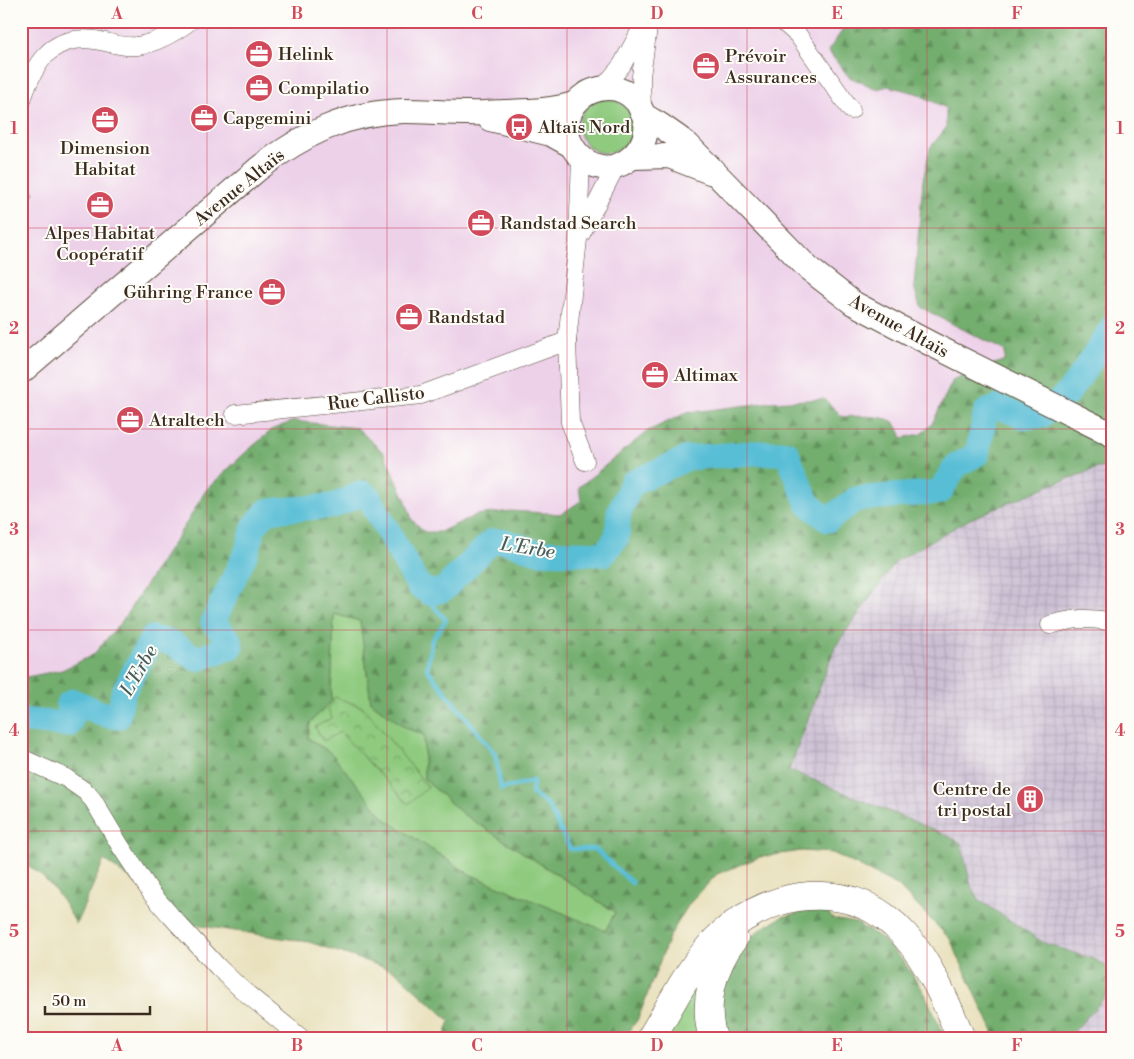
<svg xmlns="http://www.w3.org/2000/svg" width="1134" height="1059" viewBox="0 0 1134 1059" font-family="'Libre Bodoni',serif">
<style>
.built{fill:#edd1e9}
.industrial{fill:url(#industrial-grid)}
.grass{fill:#8fca7f;stroke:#657a4e}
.forest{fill:url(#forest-firs);stroke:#576c46;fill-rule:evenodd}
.park{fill:url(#park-crowns);stroke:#657a4e}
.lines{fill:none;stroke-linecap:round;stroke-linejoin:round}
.stream{stroke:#58bed6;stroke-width:4.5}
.river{stroke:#58bed6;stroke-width:25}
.street-casing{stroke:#554536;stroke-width:19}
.secondary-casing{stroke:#554536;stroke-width:26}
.highway-casing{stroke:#554536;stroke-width:29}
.street{stroke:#fff;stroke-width:18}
.secondary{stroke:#fff;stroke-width:24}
.highway{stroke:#fff;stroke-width:28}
.grid{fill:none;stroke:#d1495b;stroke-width:1;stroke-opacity:0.55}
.labels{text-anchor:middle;stroke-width:4;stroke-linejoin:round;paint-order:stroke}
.poi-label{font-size:18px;fill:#3b2a1e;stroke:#fdfcf7;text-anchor:start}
.street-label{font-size:18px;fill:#3b2a1e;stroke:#fdfcf7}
.water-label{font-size:19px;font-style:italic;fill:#455e5e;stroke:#fdfcf7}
.neatline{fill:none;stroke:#d1495b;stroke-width:2}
.grid-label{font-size:16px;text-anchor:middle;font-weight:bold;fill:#d1495b}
</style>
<defs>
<pattern id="industrial-grid" width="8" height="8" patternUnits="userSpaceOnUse" patternTransform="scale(1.25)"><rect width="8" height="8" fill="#ccbfd4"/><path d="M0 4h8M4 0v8" fill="none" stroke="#b0a4b6"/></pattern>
<pattern id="forest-firs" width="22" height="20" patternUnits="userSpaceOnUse" patternTransform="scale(1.25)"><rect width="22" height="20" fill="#73ae6e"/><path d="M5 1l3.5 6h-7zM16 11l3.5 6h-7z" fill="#608e5a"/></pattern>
<pattern id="park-crowns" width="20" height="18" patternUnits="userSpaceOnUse" patternTransform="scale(1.25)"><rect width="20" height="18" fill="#8fca7f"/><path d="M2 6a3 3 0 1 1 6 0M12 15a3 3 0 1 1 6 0" fill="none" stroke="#76a467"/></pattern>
</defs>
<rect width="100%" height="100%" fill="#fdfcf7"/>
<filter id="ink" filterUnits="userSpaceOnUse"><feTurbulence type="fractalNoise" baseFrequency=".02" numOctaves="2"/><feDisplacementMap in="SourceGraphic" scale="10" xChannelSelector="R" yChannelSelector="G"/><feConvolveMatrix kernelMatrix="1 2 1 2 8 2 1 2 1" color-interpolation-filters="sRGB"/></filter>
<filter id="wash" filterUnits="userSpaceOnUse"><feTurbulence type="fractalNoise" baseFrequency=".0096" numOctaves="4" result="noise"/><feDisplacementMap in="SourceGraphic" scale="20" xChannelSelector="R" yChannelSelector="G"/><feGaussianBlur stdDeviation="1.12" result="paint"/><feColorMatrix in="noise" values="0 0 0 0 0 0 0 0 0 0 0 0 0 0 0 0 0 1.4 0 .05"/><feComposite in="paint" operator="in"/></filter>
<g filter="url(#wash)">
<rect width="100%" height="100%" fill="#e9e1be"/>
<polygon class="built" points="21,21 843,21 843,31 828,51 877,89 888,86 916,93 946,108 946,128 930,148 923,181 914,286 942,319 1005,351 1005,360 953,380 932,424 921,434 902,438 897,427 867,416 843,417 824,399 648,431 579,487 581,501 561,514 511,511 476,515 440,532 425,532 412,520 406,501 384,453 294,421 273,430 245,453 206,490 189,519 122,621 93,655 62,670 21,678"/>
<g class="industrial">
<polygon points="1113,467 1113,972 1096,960 1044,943 979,900 971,886 961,843 789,770 835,647 896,561 968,520 1048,486 1098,468"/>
<polygon points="1113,988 1113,1038 1068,1038"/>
</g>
<g class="grass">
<circle cx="606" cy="126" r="27"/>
<polygon points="334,614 360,621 371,702 406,728 424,735 424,779 463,814 615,912 605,931 469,874 385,819 331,753 308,738 310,723 331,701"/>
<polygon points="709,957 705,1038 658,1038"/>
</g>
<g class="forest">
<path d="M843,21H1113V467L1098,468L1048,486L968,520L896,561L835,647L789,770L946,835L961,843L971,886L979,900L1044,943L1096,960L1113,972V988L1068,1038H996L950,939L897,885L833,853L801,851L760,857L717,874L689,904L669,937L638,1019L623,1038H444L450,1021L395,971L309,942L195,925L104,860L76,924C64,901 46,873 21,862V678L62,670L93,655L122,621L189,519L206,490L245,453L273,429L294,421L357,428L384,453L406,501L412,520L425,532H440L476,515L511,511L561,514L581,501L579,487L648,431L686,413L771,402L824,399L843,417C856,416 881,415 892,421C897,424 900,433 902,438L921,434L932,424L953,380L1005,360V351L920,307L914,286L923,181L930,148L946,128V108L916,93L888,86L877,89L849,77L828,51L842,31ZM334,614L360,621L371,702L406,728L424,735V779L463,814L615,912L606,931L469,874L385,819L331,753L308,738L310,723L331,701Z"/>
<polygon points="823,907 833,919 856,923 881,938 904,962 924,992 945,1038 727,1038 719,1012 722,989 740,949 759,930 782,917"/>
</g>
<polygon class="park" points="335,697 363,707 428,787 408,804 340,732 323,741 315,727 332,718 328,709"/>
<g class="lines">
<polyline class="stream" points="430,593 430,602 446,620 432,640 427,669 495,754 501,789 533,781 532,794 548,805 570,849 595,849 632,883"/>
<polyline class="river" points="21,720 69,725 71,719 68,704 73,701 103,714 118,717 123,693 152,638 172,643 197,659 231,647 229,640 213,622 247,551 254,527 267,511 333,506 363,493 368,496 418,585 430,593 443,590 492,541 505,541 537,552 604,554 617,537 619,512 632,483 688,458 752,453 787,453 808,504 828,520 856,499 940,492 956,466 977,454 986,412 999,407 1024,417 1041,416 1068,393 1084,371 1113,326"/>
</g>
</g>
<g filter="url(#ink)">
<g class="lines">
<g class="street-casing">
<g id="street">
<polyline points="782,21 798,35 851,110"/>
<polyline points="603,88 622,65 644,24"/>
<path d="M21,103C33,65 50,34 95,40C109,42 124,48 137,46C157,43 174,33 190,21"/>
<polyline points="642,110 641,76 649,21"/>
<polyline points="581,158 578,239 567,341 570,422 585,461"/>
<polyline points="21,195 22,197"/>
<polyline points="581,234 616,166"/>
<polyline points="235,414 421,395 567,341"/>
<path d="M1050,625C1074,618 1088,617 1113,622"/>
<polyline points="21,758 66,778 86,792 93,800 121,847 152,894 171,916 218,967 240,988 301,1038"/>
</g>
</g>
<g class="secondary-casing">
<g id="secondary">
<path d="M644,115C645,120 647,126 646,130C644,153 619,173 597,166C576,160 561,136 569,115C579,87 617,78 637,102C640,106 641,111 644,115C648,119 656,122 660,125C670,132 679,138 688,145L808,268L853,303L933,345L1113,435"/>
<polyline points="490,119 551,134 571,145"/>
<polyline points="633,157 669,156 710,172"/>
<path d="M21,372L258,169C302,135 347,112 404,111C425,111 447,113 469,113C480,114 491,112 503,112C527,111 551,111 574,104"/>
</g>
</g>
<g class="highway-casing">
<g id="highway">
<path d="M651,1038C671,1005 689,967 716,940C736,919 770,901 799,897C895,885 930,963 961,1038"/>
<path d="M713,1038C702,1003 713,966 734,938"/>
</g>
</g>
<use href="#street" class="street"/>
<use href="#secondary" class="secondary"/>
<use href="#highway" class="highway"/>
</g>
</g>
<path class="grid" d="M207,21V1038M387,21V1038M567,21V1038M747,21V1038M927,21V1038M21,228H1113M21,429H1113M21,630H1113M21,831H1113"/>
<defs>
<g id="office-disc" transform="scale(1.4375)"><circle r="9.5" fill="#d1495b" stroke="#fdfcf7"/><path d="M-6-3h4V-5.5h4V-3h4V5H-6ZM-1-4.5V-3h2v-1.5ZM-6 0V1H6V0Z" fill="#fff"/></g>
<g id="bus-disc" transform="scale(1.4375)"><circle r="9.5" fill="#d1495b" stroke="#fdfcf7"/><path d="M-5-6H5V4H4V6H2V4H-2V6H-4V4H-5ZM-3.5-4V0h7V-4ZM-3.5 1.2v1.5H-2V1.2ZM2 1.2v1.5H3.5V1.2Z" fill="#fff"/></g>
<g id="building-disc" transform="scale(1.4375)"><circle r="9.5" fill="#d1495b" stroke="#fdfcf7"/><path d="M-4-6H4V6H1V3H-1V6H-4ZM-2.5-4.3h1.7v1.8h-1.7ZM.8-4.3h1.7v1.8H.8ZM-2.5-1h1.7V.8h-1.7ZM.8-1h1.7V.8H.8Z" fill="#fff"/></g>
</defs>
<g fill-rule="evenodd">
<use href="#office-disc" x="259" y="54"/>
<use href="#office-disc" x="706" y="66"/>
<use href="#office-disc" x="259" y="88"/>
<use href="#office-disc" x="204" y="118"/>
<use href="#office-disc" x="105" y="120"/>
<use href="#bus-disc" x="519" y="127"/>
<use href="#office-disc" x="100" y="205"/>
<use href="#office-disc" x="481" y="223"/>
<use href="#office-disc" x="272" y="292"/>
<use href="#office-disc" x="409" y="317"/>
<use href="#office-disc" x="655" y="375"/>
<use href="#office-disc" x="130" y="420"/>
<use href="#building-disc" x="1030" y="799"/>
</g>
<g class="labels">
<g class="poi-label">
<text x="278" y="60">Helink</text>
<text x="725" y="62">Prévoir<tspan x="725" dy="21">Assurances</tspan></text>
<text x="278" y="94">Compilatio</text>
<text x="223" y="124">Capgemini</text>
<text x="538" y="133">Altaïs Nord</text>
<text x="105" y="154" text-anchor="middle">Dimension<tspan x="105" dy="21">Habitat</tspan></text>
<text x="500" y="229">Randstad Search</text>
<text x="100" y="239" text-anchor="middle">Alpes Habitat<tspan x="100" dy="21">Coopératif</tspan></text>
<text x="253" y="298" text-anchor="end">Gühring France</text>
<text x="428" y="323">Randstad</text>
<text x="674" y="381">Altimax</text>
<text x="149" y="426">Atraltech</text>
<text x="1011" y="795" text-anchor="end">Centre de<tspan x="1011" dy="21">tri postal</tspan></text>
</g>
<g class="street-label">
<text transform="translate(239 187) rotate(-39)" y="6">Avenue Altaïs</text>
<text transform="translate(899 326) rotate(29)" y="6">Avenue Altaïs</text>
<text transform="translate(376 398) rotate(-7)" y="6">Rue Callisto</text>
</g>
<g class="water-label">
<text transform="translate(528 547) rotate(9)" y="7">L'Erbe</text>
<text transform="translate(138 670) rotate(-60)" y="7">L'Erbe</text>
</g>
</g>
<rect width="1134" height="1059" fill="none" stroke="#fdfcf7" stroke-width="55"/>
<path d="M45 1006v8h105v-8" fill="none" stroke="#3b2a1e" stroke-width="2.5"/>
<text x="52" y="1006" font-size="15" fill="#3b2a1e" stroke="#fdfcf7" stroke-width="4" paint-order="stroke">50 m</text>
<rect x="28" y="28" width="1078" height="1004" class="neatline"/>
<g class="grid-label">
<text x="117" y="19">A</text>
<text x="297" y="19">B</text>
<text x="477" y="19">C</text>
<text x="657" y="19">D</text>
<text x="837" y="19">E</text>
<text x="1017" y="19">F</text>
<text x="14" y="134">1</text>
<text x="1120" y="134">1</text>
<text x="14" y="334">2</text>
<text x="1120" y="334">2</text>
<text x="14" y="535">3</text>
<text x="1120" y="535">3</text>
<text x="14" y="736">4</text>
<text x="1120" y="736">4</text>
<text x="14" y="937">5</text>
<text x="1120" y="937">5</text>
<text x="117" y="1051">A</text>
<text x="297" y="1051">B</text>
<text x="477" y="1051">C</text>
<text x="657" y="1051">D</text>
<text x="837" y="1051">E</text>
<text x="1017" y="1051">F</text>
</g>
</svg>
